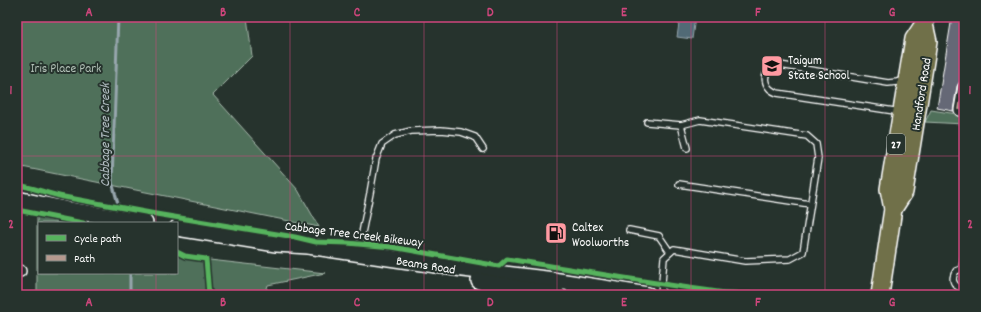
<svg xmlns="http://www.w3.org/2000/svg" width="981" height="312" viewBox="0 0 981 312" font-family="Dekko,sans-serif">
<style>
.green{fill:#4f705a;stroke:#a7b8ac}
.water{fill:#516a76;stroke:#97a6ad}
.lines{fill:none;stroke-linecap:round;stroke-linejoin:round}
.stream{stroke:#97a6ad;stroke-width:3}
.building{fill:#656876;stroke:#fff}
.service-casing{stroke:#fff;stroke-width:8}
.minor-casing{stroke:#fff;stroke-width:14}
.secondary-casing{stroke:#fff;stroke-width:18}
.primary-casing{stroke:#fff;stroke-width:20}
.service{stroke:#26332d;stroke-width:5.5}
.minor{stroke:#26332d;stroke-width:11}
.secondary{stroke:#26332d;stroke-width:15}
.primary{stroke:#70704a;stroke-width:17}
.quiet{stroke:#b69a8f;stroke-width:4;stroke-dasharray:8 4;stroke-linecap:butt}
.cycleway-casing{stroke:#26332d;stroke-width:8}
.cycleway{stroke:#56b35d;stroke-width:5}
.grid{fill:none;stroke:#ce467c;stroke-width:1;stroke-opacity:0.55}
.labels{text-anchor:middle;stroke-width:4;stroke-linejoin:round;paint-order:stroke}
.shield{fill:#26332d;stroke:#bec2c0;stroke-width:1}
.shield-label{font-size:12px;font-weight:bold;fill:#fff}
.poi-label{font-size:13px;fill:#fff;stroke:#26332d;text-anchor:start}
.park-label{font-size:13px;fill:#b0bfb5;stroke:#26332d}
.street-label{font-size:13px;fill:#fff;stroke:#26332d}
.water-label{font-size:14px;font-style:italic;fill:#b1bcc1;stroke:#26332d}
.neatline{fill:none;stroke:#ce467c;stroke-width:1.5}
.grid-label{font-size:13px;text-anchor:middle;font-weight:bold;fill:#ce467c}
</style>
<rect width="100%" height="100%" fill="#26332d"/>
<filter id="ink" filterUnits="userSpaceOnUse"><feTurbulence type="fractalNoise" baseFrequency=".025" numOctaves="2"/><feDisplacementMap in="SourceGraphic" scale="8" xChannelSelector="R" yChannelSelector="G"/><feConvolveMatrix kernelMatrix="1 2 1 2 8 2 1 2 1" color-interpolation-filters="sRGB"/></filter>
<g filter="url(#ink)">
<g class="green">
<polygon points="17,17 247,17 252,56 213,95 298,190 319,227 17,166"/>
<polygon points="931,110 964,115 964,124 925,122"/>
<polygon points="37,217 63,223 39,223 39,273 177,273 177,254 183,257 325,273 268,285 266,291 260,295 37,295"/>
</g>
<polygon class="water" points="680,17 695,17 692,39 677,37"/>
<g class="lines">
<g class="stream">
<polyline points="118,204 112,182 118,17"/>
<polyline points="130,295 130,273"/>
</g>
</g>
<polygon class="building" points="952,17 964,17 964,57 961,81 957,86 953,111 937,108"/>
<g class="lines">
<g class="service-casing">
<g id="service">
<path d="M901,112L777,93C766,89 761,78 770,68L780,65L888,83L897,82L905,80"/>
<polyline points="647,122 681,125 700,120 807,136 816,144 818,158 803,252 790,259 745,261 674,249 664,258 661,295"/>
<polyline points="681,125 687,148"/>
<polyline points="679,184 810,204"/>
<polyline points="629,230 659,236 670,252"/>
<polyline points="358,253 370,193 376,159 382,144 395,135 411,131 441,130 461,132 475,137 483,149"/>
<polyline points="962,268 964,256"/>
<path d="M964,268L956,271C950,280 954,287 964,289"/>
</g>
</g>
<g class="minor-casing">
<g id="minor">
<polyline points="960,110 964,87"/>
<polyline points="17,271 20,271"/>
</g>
</g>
<g class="secondary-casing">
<g id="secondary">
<polyline points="17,199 69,210 145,223"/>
<polyline points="177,228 276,244 308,246 463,269 546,279 648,295"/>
<polyline points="479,281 558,295"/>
</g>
</g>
<g class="primary-casing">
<g id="primary">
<polyline points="893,209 904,192 928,42 924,24"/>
<polyline points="880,295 893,209 889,189 914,39 924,24 925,17"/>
</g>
</g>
<use href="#service" class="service"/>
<use href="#minor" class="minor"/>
<use href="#secondary" class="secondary"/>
<use href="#primary" class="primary"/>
<polyline class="quiet" points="960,110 964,87"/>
<g class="cycleway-casing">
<g id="cycleway">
<path d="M17,185C33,187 48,194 64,197L156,214L295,237L316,242L347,243L392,247L493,265L499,266L507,259C578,270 648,283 718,292C740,295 761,292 782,295"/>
<polyline points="17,210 83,223"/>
<polyline points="177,252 185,256 206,259 209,295"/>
</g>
</g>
<use href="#cycleway" class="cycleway"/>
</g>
</g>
<path class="grid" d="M156,17V223M290,17V295M424,17V295M557,17V295M691,17V295M825,17V295M17,156H964M156,273V295"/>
<defs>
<g id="school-square" transform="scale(1.15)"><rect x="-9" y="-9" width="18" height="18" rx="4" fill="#ff9aa2" stroke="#26332d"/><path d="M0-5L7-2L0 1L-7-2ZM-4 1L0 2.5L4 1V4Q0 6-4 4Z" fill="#111"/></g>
<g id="fuel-square" transform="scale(1.15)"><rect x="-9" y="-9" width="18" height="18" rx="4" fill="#ff9aa2" stroke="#26332d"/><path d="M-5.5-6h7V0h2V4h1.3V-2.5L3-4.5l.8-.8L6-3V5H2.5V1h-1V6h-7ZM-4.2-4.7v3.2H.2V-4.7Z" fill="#111"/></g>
</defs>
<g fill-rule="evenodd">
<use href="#school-square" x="772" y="66"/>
<use href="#fuel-square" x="556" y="233"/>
</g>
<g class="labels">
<rect class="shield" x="887" y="134" width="18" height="20" rx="3"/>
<g class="shield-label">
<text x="896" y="148">27</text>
</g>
<g class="poi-label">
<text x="788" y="64">Taigum<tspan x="788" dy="15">State School</tspan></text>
<text x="572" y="231">Caltex<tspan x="572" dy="15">Woolworths</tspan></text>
</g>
<g class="park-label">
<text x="66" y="72">Iris Place Park</text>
</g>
<g class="street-label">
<text transform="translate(920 94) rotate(-81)" y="5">Handford Road</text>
<text transform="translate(354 233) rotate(7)" y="5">Cabbage Tree Creek Bikeway</text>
<text transform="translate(426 264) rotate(9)" y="5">Beams Road</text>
</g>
<g class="water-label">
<text transform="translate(104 135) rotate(-90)" y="5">Cabbage Tree Creek</text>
</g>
</g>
<rect width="981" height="312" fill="none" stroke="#26332d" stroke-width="44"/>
<rect x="38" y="222" width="140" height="52" fill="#26332d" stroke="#7d8581"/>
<rect x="46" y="235" width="20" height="6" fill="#56b35d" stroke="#7d8581"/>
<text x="74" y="242" font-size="12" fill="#ffffff">Cycle path</text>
<rect x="46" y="255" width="20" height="6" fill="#b69a8f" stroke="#7d8581"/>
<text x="74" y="262" font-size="12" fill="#ffffff">Path</text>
<rect x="22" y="22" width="937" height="268" class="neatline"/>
<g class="grid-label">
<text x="89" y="16">A</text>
<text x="223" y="16">B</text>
<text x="357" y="16">C</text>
<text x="490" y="16">D</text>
<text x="624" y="16">E</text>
<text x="758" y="16">F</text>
<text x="892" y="16">G</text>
<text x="11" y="94">1</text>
<text x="970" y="94">1</text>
<text x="11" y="228">2</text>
<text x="970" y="228">2</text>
<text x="89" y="306">A</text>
<text x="223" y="306">B</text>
<text x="357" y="306">C</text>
<text x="490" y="306">D</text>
<text x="624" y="306">E</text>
<text x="758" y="306">F</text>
<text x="892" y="306">G</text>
</g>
</svg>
